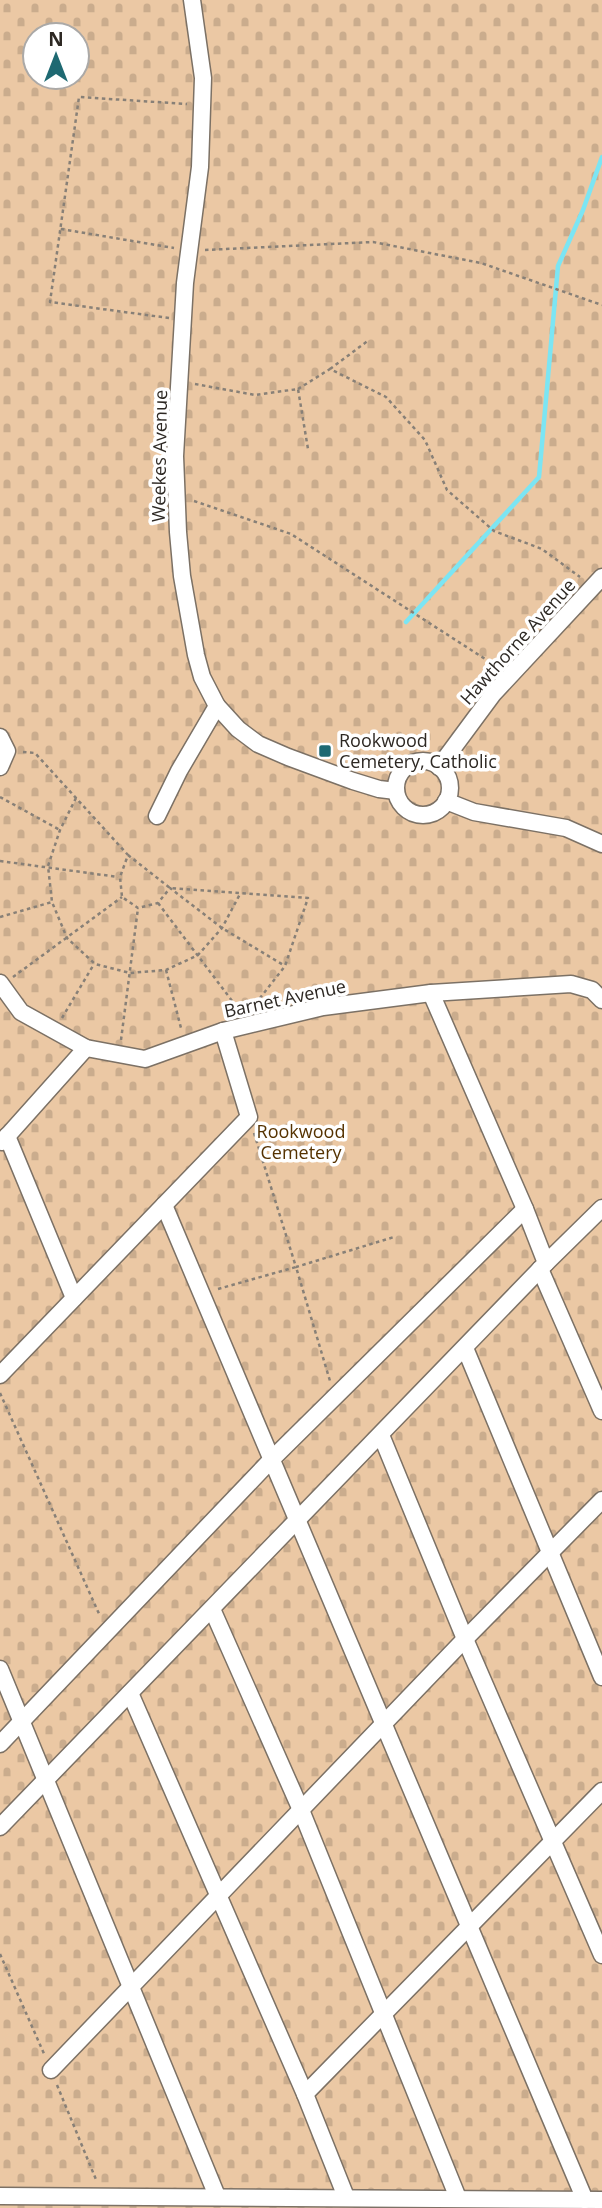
<svg xmlns="http://www.w3.org/2000/svg" width="602" height="2208" viewBox="0 0 602 2208" font-family="'Open Sans',sans-serif">
<style>
.cemetery{fill:url(#cemetery-stones);fill-rule:evenodd}
.lines{fill:none;stroke-linecap:round;stroke-linejoin:round}
.stream{stroke:#7ce5f3;stroke-width:4.5}
.minor-casing{stroke:#7c7165;stroke-width:19}
.path{stroke:#888077;stroke-width:2.5;stroke-dasharray:3.5 3.5;stroke-linecap:butt}
.minor{stroke:#fff;stroke-width:16}
.poi-dot{fill:#1e6972;stroke:#fff;stroke-width:2.5}
.labels{text-anchor:middle;stroke-width:7;stroke-linejoin:round;paint-order:stroke}
.street-label{font-size:18px;fill:#2d2823;stroke:#fff}
.poi-label{font-size:18px;fill:#2d2823;stroke:#fff;text-anchor:start}
.park-label{font-size:18px;fill:#553200;stroke:#fff}
</style>
<defs>
<pattern id="cemetery-stones" width="16" height="16" patternUnits="userSpaceOnUse" patternTransform="scale(1.75)"><rect width="16" height="16" fill="#ebc8a4"/><path d="M2 7V4a2 2 0 0 1 4 0v3zM10 15v-3a2 2 0 0 1 4 0v3z" fill="#caac8d"/></pattern>
</defs>
<rect width="100%" height="100%" fill="#f5e9dc"/>
<path class="cemetery" d="M0,0H602V2208H0ZM35,35H77V77H35Z"/>
<g class="lines">
<polyline class="stream" points="406,622 539,477 558,266 583,210 602,157"/>
<g class="minor-casing">
<g id="minor">
<polyline points="192,0 203,78 200,167 185,283 175,456 178,532 182,576 196,655 202,677 217,706 238,729 258,744 288,757 353,781 379,789 396,791"/>
<polyline points="0,737 7,751 0,767"/>
<circle cx="423" cy="788" r="27"/>
<polyline points="439,767 493,694 602,577"/>
<polyline points="446,801 474,812 566,828 602,844"/>
<polyline points="157,816 179,771 217,706"/>
<polyline points="0,983 21,1012 86,1048 145,1059 223,1031 323,1007 431,993 571,984 592,990 602,1000"/>
<polyline points="431,993 525,1209 546,1263"/>
<polyline points="7,1136 74,1298"/>
<polyline points="2,1142 86,1048"/>
<polyline points="164,1205 585,2200"/>
<polyline points="540,1269 602,1411"/>
<polyline points="465,1348 602,1677"/>
<polyline points="0,1375 249,1117 223,1031"/>
<polyline points="381,1435 465,1639 602,1955"/>
<polyline points="212,1609 301,1810 458,2198"/>
<polyline points="0,1669 217,2196"/>
<polyline points="130,1693 305,2094 346,2197"/>
<polyline points="0,1744 271,1460 525,1209"/>
<polyline points="0,1827 546,1263 602,1208"/>
<polyline points="51,2070 465,1639 602,1500"/>
<polyline points="305,2094 602,1791"/>
<polyline points="0,2196 602,2200"/>
</g>
</g>
<g class="path">
<polyline points="61,229 174,248"/>
<polyline points="205,250 373,242 481,263 602,305"/>
<polyline points="169,318 50,302 79,97 187,104"/>
<polyline points="330,369 369,340"/>
<polyline points="195,384 255,395 298,389 308,449"/>
<polyline points="298,389 330,369 386,397 425,440 447,490 494,531 542,549 580,577"/>
<polyline points="194,501 291,534 496,666"/>
<polyline points="23,752 35,753 128,855 120,877 122,897 138,908 158,903 170,888 222,928 285,966"/>
<polyline points="0,797 60,830"/>
<polyline points="76,798 60,830 48,866 52,902 67,938 95,964 130,973 166,970 198,955 222,928 240,894"/>
<polyline points="128,855 170,888 308,898 285,966 253,1007"/>
<polyline points="0,861 118,877"/>
<polyline points="158,903 239,1010"/>
<polyline points="0,917 52,902"/>
<polyline points="166,970 181,1028"/>
<polyline points="13,977 122,897"/>
<polyline points="62,1018 94,964"/>
<polyline points="121,1040 138,908"/>
<polyline points="254,1133 296,1267 394,1237"/>
<polyline points="218,1289 296,1267 330,1381"/>
<polyline points="0,1393 100,1616"/>
<polyline points="0,1954 45,2056"/>
<polyline points="57,2085 97,2182"/>
</g>
<use href="#minor" class="minor"/>
</g>
<rect class="poi-dot" x="318" y="744" width="14" height="14" rx="3.5"/>
<g class="labels">
<g class="street-label">
<text transform="translate(160 456) rotate(-89)" y="6">Weekes Avenue</text>
<text transform="translate(518 642) rotate(-48)" y="6">Hawthorne Avenue</text>
<text transform="translate(285 999) rotate(-12)" y="6">Barnet Avenue</text>
</g>
<g class="poi-label">
<text x="339" y="747">Rookwood<tspan x="339" dy="21">Cemetery, Catholic</tspan></text>
</g>
<g class="park-label">
<text x="301" y="1138">Rookwood<tspan x="301" dy="21">Cemetery</tspan></text>
</g>
</g>
<g transform="translate(56 56)"><circle r="33" fill="#ffffff" stroke="#aba9a7" stroke-width="2"/>
<path d="M0-5L12 26L0 18L-12 26Z" fill="#1e6972"/>
<text y="-10" font-size="19" font-weight="bold" text-anchor="middle" fill="#2d2823">N</text>
</g>
</svg>
